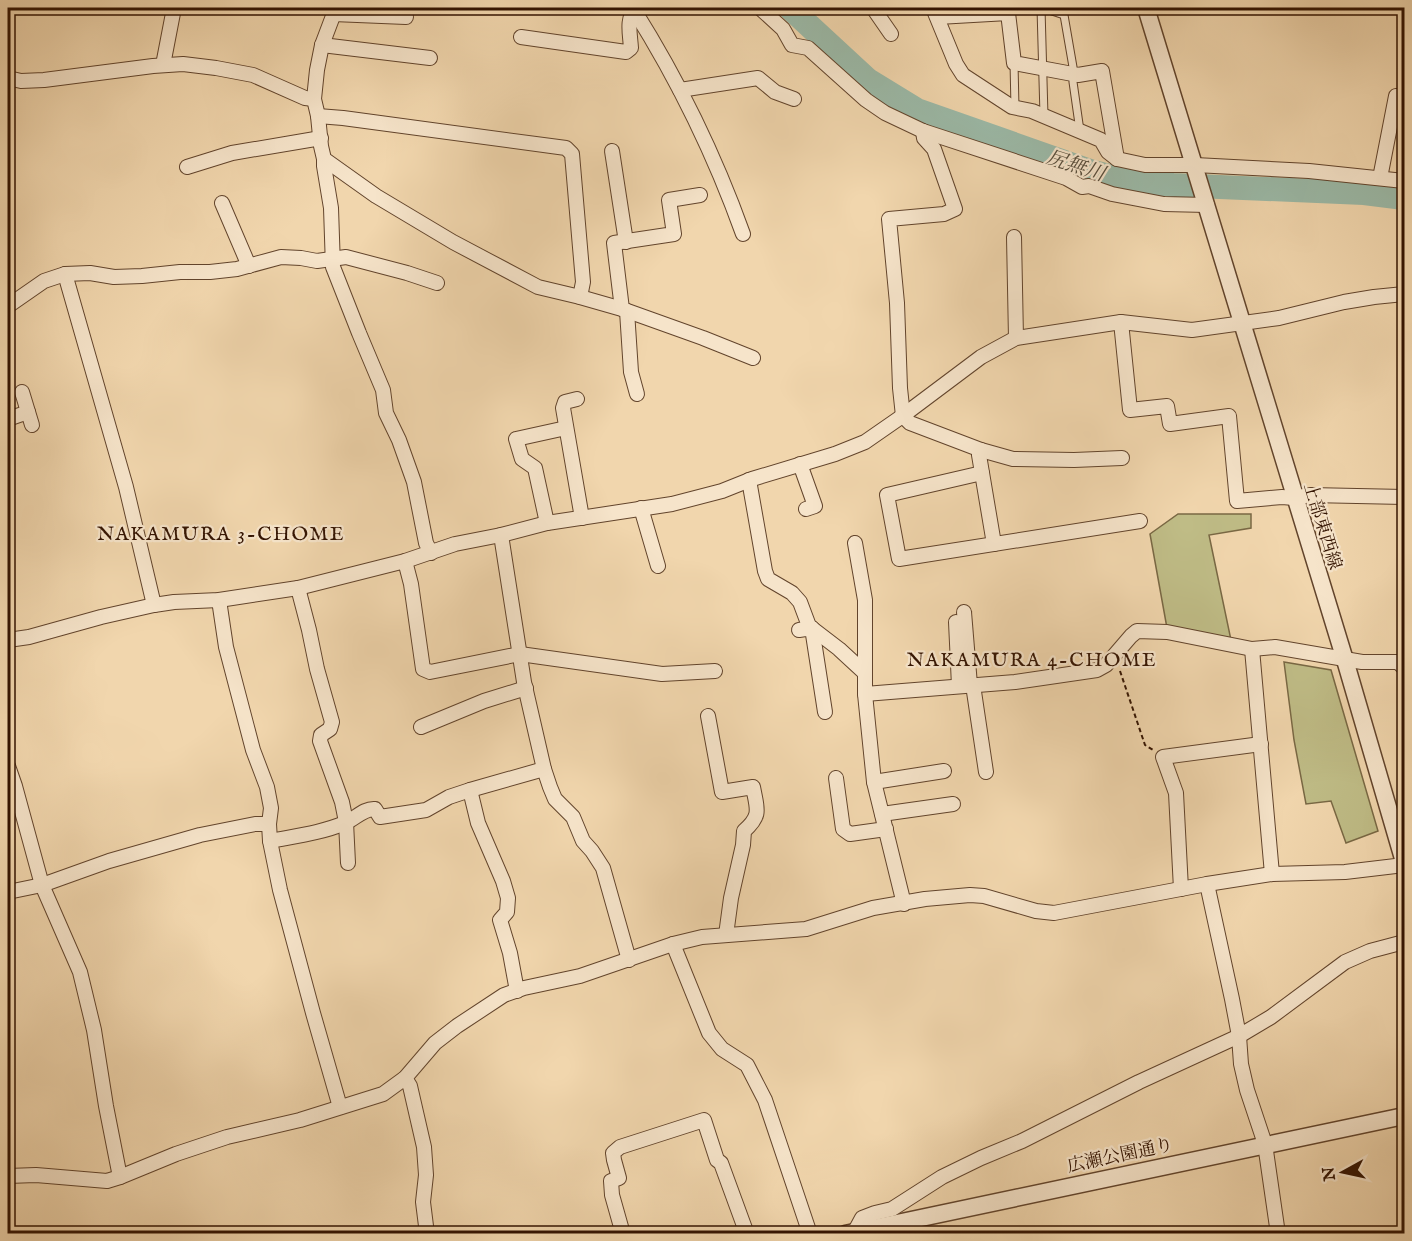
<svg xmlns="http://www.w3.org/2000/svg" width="1412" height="1241" viewBox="0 0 1412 1241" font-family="'IM FELL English','Noto Serif JP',serif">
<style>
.green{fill:#bfbc86;stroke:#796844;stroke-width:1.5}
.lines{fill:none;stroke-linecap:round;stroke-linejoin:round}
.river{stroke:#9bb9a7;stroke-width:24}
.service-casing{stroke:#62442c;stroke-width:9}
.minor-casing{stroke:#62442c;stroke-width:16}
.tertiary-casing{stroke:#62442c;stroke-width:19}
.path{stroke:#331301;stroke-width:2;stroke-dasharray:4.5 3;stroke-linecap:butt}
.service{stroke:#f6e4ca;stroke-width:7}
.minor{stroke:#f6e4ca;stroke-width:14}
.tertiary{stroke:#f6e4ca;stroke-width:16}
.labels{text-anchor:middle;stroke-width:4.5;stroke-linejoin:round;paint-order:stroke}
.street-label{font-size:18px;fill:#331301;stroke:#f6e4ca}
.water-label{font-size:20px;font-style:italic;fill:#574d3b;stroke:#f6e4ca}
.neighbourhood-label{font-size:20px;letter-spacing:1.5px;fill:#331301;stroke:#f6e4ca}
</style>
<rect width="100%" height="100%" fill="#f1d6ad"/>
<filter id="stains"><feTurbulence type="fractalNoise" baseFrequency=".00333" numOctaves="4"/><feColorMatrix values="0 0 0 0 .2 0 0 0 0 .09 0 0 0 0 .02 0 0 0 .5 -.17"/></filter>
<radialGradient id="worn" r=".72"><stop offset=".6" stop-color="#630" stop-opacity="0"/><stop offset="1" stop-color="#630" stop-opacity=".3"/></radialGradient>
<g class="green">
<polygon points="1178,514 1251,514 1251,528 1209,535 1231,640 1167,628 1150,534"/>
<polygon points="1284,662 1331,670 1378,831 1346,843 1331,801 1306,804 1294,740"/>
</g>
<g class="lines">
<polyline class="river" points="790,8 868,80 917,110 1093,172 1129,181 1173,185 1364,193 1404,198"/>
<g class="service-casing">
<g id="service">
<polyline points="1041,8 1044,116"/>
<polyline points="1043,8 1064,15 1073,67 1073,82 1080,131"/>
<polyline points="943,14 954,8"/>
<polyline points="1014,63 1015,108"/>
</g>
</g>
<g class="minor-casing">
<g id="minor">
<polyline points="336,8 322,45 317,70 314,99 318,116 321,146 324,159 376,196 453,242 538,287 580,297 622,309 703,338 753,358"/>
<path d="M631,8L634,10C678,80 715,156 743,234"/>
<polyline points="760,8 783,29 792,45 808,48 866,100 885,113 923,131 1066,178 1082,187 1089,186 1112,194 1164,204 1207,205"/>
<polyline points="873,8 891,34"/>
<polyline points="933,8 956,64 963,75 1012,107 1032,111 1101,140 1108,152 1117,159 1145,165 1195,165 1309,171 1404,181"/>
<polyline points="333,14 406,17"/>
<polyline points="938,17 1008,13 1014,63 1078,75 1102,71 1117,159"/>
<path d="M521,37L626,52L631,48C630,33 626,19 636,8"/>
<polyline points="322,45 430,58"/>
<polyline points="163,65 174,8"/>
<polyline points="8,78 21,81 44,80 153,66 183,64 216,68 253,75 305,98 314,99"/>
<polyline points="680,90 758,78 775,92 794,99"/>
<polyline points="318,116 343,118 566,148 572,154 583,282 580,297"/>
<polyline points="923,131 924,138 934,149 955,209 944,214 889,219 897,303 900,388 903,416 910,423 981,450 1013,459 1074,460 1122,458"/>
<polyline points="612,151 626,242"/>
<polyline points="324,159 324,166 331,208 333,267 359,333 383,390 386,413 399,440 414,482 426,543 431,553"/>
<polyline points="187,167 232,153 321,138"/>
<polyline points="1380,178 1396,96 1404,97"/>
<polyline points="222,203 249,266"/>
<polyline points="1014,237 1016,338"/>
<polyline points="65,274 126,487 154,605"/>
<polyline points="8,306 44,281 65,274 90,273 114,277 142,276 180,272 210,272 237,269 281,257 301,258 317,261 346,257 407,273 437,283"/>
<polyline points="622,309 614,243 674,234 669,200 700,195"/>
<polyline points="627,311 631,372 637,394"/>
<polyline points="1121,322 1130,410 1167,406 1170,424 1229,416 1237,501 1282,497 1294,498 1310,495 1404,497"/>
<polyline points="22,392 32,425"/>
<polyline points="577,399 565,402 563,408 582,518"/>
<polyline points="8,419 28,412"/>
<polyline points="981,450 979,455 994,544"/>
<polyline points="800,464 815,506 806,509"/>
<polyline points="982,473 887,495 899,559 1140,521"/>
<polyline points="749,480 765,571 768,579 792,593 800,602 809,626 839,649 865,673"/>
<polyline points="641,508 658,566"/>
<polyline points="547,523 535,468 522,459 516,439 566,428"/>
<polyline points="501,535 524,682 544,769 550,787 555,799 573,817 583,841 592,851 603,868 629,960"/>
<polyline points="855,543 865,600 865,694 874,782 904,904"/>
<polyline points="405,561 411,584 423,669 430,672 520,654 662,674 715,671"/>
<polyline points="298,588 309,630 317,669 332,722 330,729 321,735 320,741 342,802 346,822 348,863"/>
<polyline points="219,600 226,647 253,750 267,787 271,808 269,824 270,841 280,890 313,1013 340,1107"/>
<polyline points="964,612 970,685"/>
<polyline points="956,622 959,686"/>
<polyline points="799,630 812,628 825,712"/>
<polyline points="8,640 29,637 101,617 154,605 174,602 219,600 298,588 405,561 455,544 501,535 547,523 672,504 722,491 752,479 835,454 865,442 901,417 981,357 1016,338 1121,322 1192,330 1279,318 1344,302 1374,297 1404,294"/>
<polyline points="1252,649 1272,874"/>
<polyline points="973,685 986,772"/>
<polyline points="865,694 1015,682 1097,670 1106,665 1131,636 1137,631 1167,632 1252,649 1275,647 1362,662 1398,662 1404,668"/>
<path d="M708,716L722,792L753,787C757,809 762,815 744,831L743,845L731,898L726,935"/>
<polyline points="421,727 484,701 526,688"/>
<polyline points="8,766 15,786 42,885 80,972 94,1030 106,1106 120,1177"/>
<polyline points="836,778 843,829 850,834 886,829"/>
<polyline points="874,782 944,771"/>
<polyline points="470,790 478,823 503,881 508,898 507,912 500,920 510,953 517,991"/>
<polyline points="882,814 953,804"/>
<path d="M270,841C295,836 321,833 345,823C355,819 364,808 375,809L380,817L426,810L449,797L470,790L544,769"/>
<polyline points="1207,884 1232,999 1239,1036 1241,1064 1247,1090 1265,1144 1278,1234"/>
<polyline points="1181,889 1176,793 1163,757 1261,744"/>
<polyline points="8,892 42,885 109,861 200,835 255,824 269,824"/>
<polyline points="673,944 709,1033 722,1049 747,1065 765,1100 810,1234"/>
<polyline points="405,1078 410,1086 424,1147 426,1175 423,1202 427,1234"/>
<polyline points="8,1176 36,1175 107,1181 120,1177 176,1154 227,1137 300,1120 383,1094 405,1078 435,1043 457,1026 504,995 524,988 580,976 673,944 702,937 806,929 873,908 925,899 970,895 984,896 1036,911 1054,913 1207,884 1272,874 1345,872 1404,865"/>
<polyline points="855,1231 862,1218 875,1213 892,1209 942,1177 981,1158 1022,1141 1139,1082 1239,1036 1271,1017 1345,962 1370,951 1404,942"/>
<polyline points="623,1234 612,1195 611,1181 619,1178 614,1160 613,1153 620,1147 704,1120 717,1160 721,1163 747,1234"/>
</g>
</g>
<g class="tertiary-casing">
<g id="tertiary">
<polyline points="1146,8 1345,660 1404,862"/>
<polyline points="845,1234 1404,1116"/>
</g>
</g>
<polyline class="path" points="1120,671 1145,745 1153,750"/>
<use href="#service" class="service"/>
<use href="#minor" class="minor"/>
<use href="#tertiary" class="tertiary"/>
</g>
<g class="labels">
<g class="street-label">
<text transform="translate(1323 526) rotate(73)" y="6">上部東西線</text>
<text transform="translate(1120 1155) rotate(-12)" y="6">広瀬公園通り</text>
</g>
<g class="water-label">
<text transform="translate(1076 165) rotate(18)" y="7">尻無川</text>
</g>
<g class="neighbourhood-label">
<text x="221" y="540">NAKAMURA 3-CHOME</text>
<text x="1032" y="666">NAKAMURA 4-CHOME</text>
</g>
</g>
<rect width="1412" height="1241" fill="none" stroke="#f1d6ad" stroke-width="30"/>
<rect x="9" y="9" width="1394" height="1223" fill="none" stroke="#331301" stroke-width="3"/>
<rect x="15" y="15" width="1382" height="1211" fill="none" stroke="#331301" stroke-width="1.5"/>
<g transform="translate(1343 1172) rotate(262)" stroke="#f6e4ca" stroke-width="4.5" paint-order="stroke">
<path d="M0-4.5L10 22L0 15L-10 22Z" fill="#331301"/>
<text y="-9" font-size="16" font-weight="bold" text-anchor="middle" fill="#331301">N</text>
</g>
<rect width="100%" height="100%" filter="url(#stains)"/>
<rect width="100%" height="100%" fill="url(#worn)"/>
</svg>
